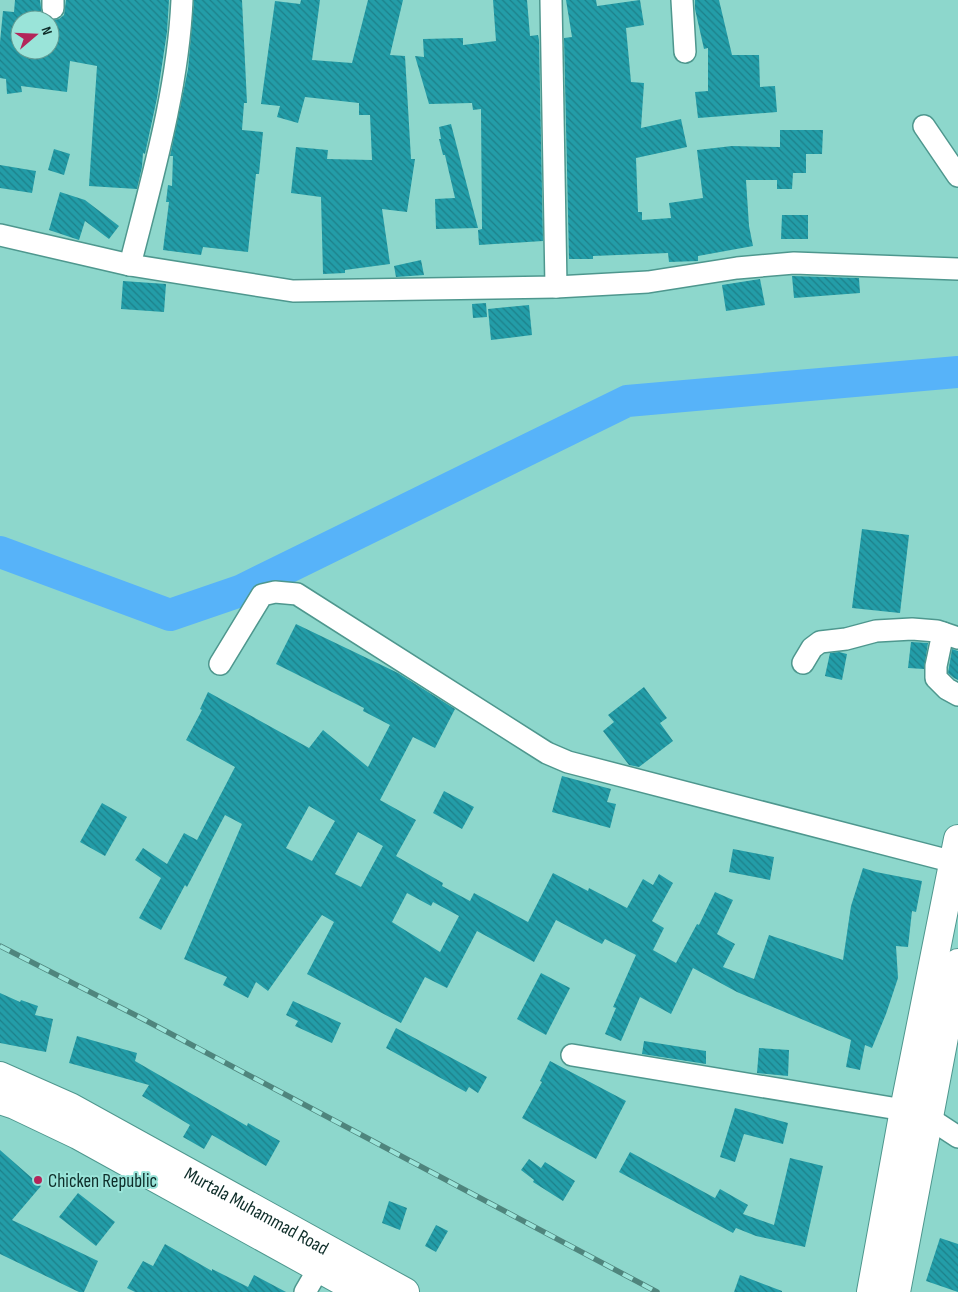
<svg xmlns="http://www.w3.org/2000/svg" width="958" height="1292" viewBox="0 0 958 1292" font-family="'Sofia Sans Condensed',sans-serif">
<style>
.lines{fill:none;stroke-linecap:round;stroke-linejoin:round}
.river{stroke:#57b3f9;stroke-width:32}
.building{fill:url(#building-back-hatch);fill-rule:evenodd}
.minor-casing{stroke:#4e978e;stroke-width:24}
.major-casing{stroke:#4e978e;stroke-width:30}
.highway-casing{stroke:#4e978e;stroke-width:30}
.minor{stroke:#fff;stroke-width:21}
.major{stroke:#fff;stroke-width:28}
.highway{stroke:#fff;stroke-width:28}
.rail-casing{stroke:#4f857d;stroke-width:5.5}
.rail{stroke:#9ae4d9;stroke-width:4;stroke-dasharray:11;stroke-linecap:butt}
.poi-dot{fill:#b3255a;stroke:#9ae4d9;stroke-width:2}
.labels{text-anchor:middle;stroke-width:4;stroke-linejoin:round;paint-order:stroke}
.poi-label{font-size:19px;fill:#0e2d29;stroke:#9ae4d9;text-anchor:start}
.street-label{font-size:19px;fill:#0e2d29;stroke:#9ae4d9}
</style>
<defs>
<pattern id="building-back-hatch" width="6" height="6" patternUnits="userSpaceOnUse" patternTransform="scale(1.25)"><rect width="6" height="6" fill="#239da8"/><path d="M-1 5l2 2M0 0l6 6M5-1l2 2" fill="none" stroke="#1d8089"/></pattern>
</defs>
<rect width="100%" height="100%" fill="#8dd7cc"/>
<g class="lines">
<polyline class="river" points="0,552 170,615 240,591 627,401 958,372"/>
</g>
<g class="building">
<path d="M15,0H40L42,15L47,19L53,20L59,19L64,15L66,0H169L167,32L157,98L145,154L143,153L142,167L137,189L89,186L97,66L70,61L67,92L21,86L22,92L7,94L6,79L0,78V42L3,11L14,12ZM20,20H50V52L20,50Z"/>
<polygon points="194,0 242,0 247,103 244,103 242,130 263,132 259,174 256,174 248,252 203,247 201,255 163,250 169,202 166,202 168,185 172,186 173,156 170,156 188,69"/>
<polygon points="301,0 320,0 312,60 352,63 368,0 403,0 390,55 405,56 411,159 415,159 407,212 382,209 390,264 345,270 345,273 323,274 321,197 291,193 296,147 328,150 327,159 372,160 370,115 359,115 359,103 305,97 298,123 277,117 280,106 261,104 275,1 300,4"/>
<polygon points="493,0 527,0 530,36 538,35 539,40 543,241 479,245 478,230 482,229 481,109 473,110 472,103 429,104 415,56 424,57 423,39 463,38 463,45 496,41"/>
<polygon points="566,0 596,0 597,6 640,0 644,25 626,28 631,82 644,83 641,128 681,119 687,147 636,158 638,212 642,212 642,220 671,218 669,203 703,198 697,150 732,146 780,147 780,130 823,130 822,154 806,154 806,173 793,173 792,189 777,189 777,180 746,180 749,226 753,246 698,256 698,261 669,262 668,253 593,256 593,259 569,259 564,38 572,37"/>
<polygon points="695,0 719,0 732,55 759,55 760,87 775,86 777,112 698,118 695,92 708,91 708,48 704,49 695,9"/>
<polygon points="451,124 458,151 478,228 436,229 435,199 455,198 445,155 443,155 439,139 441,139 439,127"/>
<polygon points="54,149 70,154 64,175 48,170"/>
<polygon points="0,165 36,171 32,193 0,188"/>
<polygon points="60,192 85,200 119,226 109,239 85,221 79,240 49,230"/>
<polygon points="782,215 808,215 808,239 781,239"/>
<polygon points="421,260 424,275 396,277 394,266"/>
<polygon points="792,276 859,278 860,293 794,298"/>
<polygon points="760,279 765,305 726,311 722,285"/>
<polygon points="123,281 166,284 164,312 121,309"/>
<polygon points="486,303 487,317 473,318 472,304"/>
<polygon points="529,305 532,335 491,340 488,309"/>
<polygon points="862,529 909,535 900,613 852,608"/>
<path d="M296,624L398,673L455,709L435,748L413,737L380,800L416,820L396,856L443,883L442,886L470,901L474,893L528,922L553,873L588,891L589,888L627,908L643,879L653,885L659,874L673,883L652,921L664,928L653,950L676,963L697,924L699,925L715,892L733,900L717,934L735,944L723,967L754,979L769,935L843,960L851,906L863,868L876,872L922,881L916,912L912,911L908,947L896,946L898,978L886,1014L872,1048L865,1045L860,1070L846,1067L851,1040L737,992L693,968L671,1014L640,997L621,1041L605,1034L616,1008L613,1007L636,955L605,939L602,944L556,920L534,962L477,931L447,988L425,977L401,1023L307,974L334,922L322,915L268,991L256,982L248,998L223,985L227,977L184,959L242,824L225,815L187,887L185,885L161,930L139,918L161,878L135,860L143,848L167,864L184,833L197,840L235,767L186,740L202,710L200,709L208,692L309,748L323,730L368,767L390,725L363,711L364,708L276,664ZM309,806L335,821L312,861L286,848ZM358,832L383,846L361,887L335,874ZM407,893L431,906L433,902L459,916L440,952L392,922Z"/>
<polygon points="911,642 928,643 924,669 908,668"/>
<polygon points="952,649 958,651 958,680 954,678 948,673"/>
<polygon points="839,652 847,654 842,680 825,676 830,653"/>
<polygon points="644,687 667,718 660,723 673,741 639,767 629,765 603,731 614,722 608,715"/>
<polygon points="562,776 611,789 607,802 616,804 610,828 552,812"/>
<polygon points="444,791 474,807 462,829 433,813"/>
<polygon points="102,803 127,817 105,856 80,842"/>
<polygon points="733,849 774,857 770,880 729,872"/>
<polygon points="541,973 570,988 546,1035 517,1019"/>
<polygon points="0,993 20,1002 21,1000 38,1006 35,1015 53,1019 46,1052 0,1043"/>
<polygon points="293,1001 341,1023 332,1043 295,1026 298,1021 286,1015"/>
<polygon points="396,1028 487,1077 478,1093 469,1087 466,1092 386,1048"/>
<polygon points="77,1036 137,1053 135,1061 247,1126 248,1123 280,1141 266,1166 212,1135 204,1149 183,1137 190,1125 142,1096 149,1085 69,1063"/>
<polygon points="644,1041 706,1051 706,1064 642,1054"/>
<polygon points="759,1048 789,1050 788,1076 757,1073"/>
<polygon points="550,1061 626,1101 596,1159 522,1118 542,1082 540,1081"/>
<polygon points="735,1108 788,1123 783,1144 744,1134 735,1162 720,1157"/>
<polygon points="0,1150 41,1186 12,1220 98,1261 84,1292 79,1292 0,1254"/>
<polygon points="630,1152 715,1198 720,1189 748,1205 743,1214 774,1225 790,1158 823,1166 805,1247 756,1236 736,1228 733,1233 619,1172"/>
<polygon points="529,1159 541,1168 545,1162 575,1181 563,1201 533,1182 534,1180 521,1170"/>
<polygon points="78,1193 115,1222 96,1246 59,1217"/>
<polygon points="389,1201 407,1208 400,1230 382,1223"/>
<polygon points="436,1225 448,1231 436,1252 425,1246"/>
<polygon points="940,1238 958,1244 958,1292 926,1281"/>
<polygon points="165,1244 212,1271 212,1269 248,1287 254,1275 286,1292 135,1292 127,1288 143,1261 153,1266"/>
<polygon points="740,1275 782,1291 782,1292 734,1292"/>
</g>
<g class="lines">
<g class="minor-casing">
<g id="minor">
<polyline points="551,0 556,287"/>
<polyline points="682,0 685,52"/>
<polyline points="53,8 53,0"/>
<polyline points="924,126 958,176"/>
<polyline points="0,235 130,265 293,291 556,287 648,282 737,268 794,263 958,269"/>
<path d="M130,265C152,178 178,90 182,0"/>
<polyline points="943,633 936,666 936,678 947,689 958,695"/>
<polyline points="803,663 812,648 820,642 846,639 876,631 912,629 937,631 958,638"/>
<polyline points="220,664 262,595 275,592 297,594 547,753 568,762 954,862"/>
<polyline points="572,1055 904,1110 929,1118 958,1137"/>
<polyline points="305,1292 319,1268"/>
</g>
</g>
<g class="major-casing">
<g id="major">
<polyline points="871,1292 904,1110 958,839"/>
<polyline points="896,1292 958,963"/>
</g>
</g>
<g class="highway-casing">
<g id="highway">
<path id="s1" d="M0,1076L70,1107L405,1292"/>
<polyline points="0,1100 15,1105 78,1135 362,1292"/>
</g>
</g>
<use href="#minor" class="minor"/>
<use href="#major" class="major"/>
<use href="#highway" class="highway"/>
<g class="rail-casing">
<polyline id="rail" points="0,946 143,1019 657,1292"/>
</g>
<use href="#rail" class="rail"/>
</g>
<circle class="poi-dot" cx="38" cy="1180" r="5"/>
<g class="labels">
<g class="poi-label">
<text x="48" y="1187">Chicken Republic</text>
</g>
<g class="street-label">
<text dy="7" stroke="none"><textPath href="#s1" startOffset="290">Murtala Muhammad Road</textPath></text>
</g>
</g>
<g transform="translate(35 35) rotate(71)"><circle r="24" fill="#9ae4d9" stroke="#629b93"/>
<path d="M0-4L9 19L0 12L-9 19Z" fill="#b3255a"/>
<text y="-8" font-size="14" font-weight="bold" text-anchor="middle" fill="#0e2d29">N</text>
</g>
</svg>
